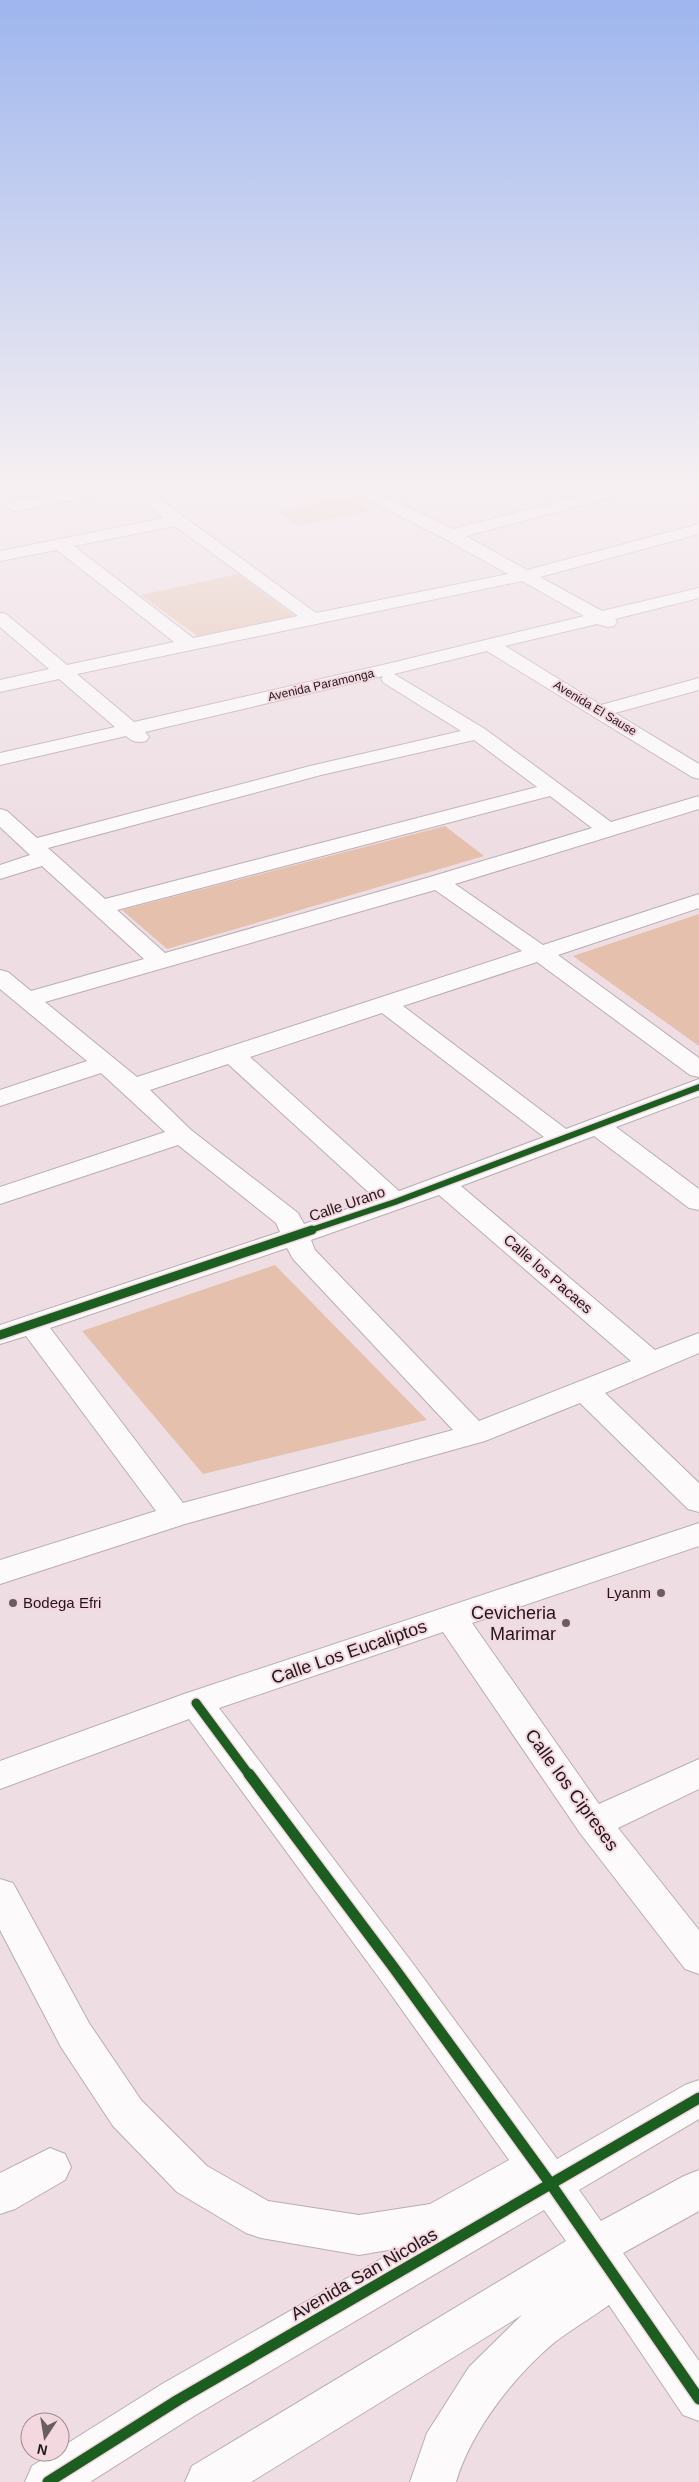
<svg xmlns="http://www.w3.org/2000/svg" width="699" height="2482" viewBox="0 0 699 2482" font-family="Helvetica,sans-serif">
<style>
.green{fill:#e4c0ad}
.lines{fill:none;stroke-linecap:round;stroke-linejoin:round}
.minor-casing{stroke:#baadb2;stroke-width:2}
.minor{fill:#fcfafb;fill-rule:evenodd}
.cycleway-far2-casing{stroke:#f4d8e0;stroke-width:9}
.cycleway-far1-casing{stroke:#f4d8e0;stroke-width:12}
.cycleway-casing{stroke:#f4d8e0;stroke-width:14}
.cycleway-far2{stroke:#1b5e20;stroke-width:6}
.cycleway-far1{stroke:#1b5e20;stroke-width:9}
.cycleway{stroke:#1b5e20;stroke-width:11}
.poi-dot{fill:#695d60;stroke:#f4d8e0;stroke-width:2}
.labels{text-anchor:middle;stroke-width:4;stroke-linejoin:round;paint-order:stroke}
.far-street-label{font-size:12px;fill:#21171a;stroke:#f4d8e0}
.street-label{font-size:15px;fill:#21171a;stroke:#f4d8e0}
.poi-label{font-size:15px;fill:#21171a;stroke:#f4d8e0;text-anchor:end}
.near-poi-label{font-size:18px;fill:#21171a;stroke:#f4d8e0;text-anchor:end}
.near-street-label{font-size:18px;fill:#21171a;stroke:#f4d8e0}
</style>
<rect width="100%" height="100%" fill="#eedee3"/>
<g class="green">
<polygon points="348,497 371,510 299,526 277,512"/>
<polygon points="238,574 295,616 199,637 141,595"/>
<polygon points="445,826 484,856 167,949 122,910"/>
<polygon points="699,914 699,1046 573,956"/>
<polygon points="275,1265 427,1420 203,1474 82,1331"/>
</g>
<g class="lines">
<g class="minor-casing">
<g id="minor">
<polygon points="77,489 110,489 102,494 15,511 9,509 7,506 9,503 15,501"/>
<path d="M128,489H146L316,613L508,574L445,539L352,492L350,489H371L453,529L607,489H634L632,492L466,536L527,570L699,524V534L540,577L602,611L699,588V598L615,619L617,622L614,626L608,627L597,624L505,646L601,705L699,678V690L615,713L699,764V779L692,777L487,651L394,674L485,729L611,822L699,796V809L455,884L543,945L699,894V908L558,955L699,1058V1077L690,1075L537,962L403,1006L566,1129L699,1079V1096L616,1127L699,1189V1210L689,1208L594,1136L461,1186L655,1350L699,1333V1353L605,1393L699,1483V1512L688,1509L580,1403L485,1441L185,1524L0,1584V1560L156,1511L26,1336L0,1344V1325L280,1232L276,1223L178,1145L0,1204V1187L165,1132L101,1073L0,1106V1090L87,1061L0,989V970L8,972L31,991L144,959L42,866L0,879V865L30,855L0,827V809L7,811L37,838L310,766L461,731L384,683L381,679L383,676L145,732L149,737L146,741C137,743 133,742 126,736L0,765V753L115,727L59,679L0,692V680L49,669L0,627V613L6,614L67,665L174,642L57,550L0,561V551L164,518ZM175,526L298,616L193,638L74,546ZM522,581L584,616L391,663L134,722L77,674ZM474,740L537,787L105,899L48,848L321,775ZM550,796L592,828L430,877L165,953L117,910ZM435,890L522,951L137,1077L45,1002ZM382,1013L544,1137L399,1191L250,1057ZM228,1064L376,1199L304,1224L298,1213L191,1130L150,1090ZM439,1195L631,1361L479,1421L315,1250L311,1240ZM287,1248L293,1259L453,1430L183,1503L50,1328Z"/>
<path d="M699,1523V1546L472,1623L599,1804L699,1759V1789L618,1828L699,1930V1974L685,1969L580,1833L443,1632L219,1708L408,1957L557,2159L685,2085L699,2080V2119L579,2190L601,2221L684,2176L699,2170V2211L623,2253L699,2361V2421L683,2415L609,2305C591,2318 572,2329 555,2342C514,2376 471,2431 456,2482H410L427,2433L469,2367L522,2315L251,2482H185L192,2466L566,2241L544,2210L194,2416L90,2482H25L32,2466L54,2452H60V2448L162,2384L400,2248L359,2255L261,2238L246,2233L177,2192L113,2126L61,2047L0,1930V1879L13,1883L89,2023L141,2100L207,2166L268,2201L359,2215L430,2204L509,2160L380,1979L189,1719L0,1789V1761L184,1694Z"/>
<polygon points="50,2148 65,2154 71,2167 65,2180 15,2209 0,2214 0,2173"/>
</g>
</g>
<use href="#minor" class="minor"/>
<g class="cycleway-far2-casing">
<polyline id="cycleway-far2" points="308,1231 395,1202 699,1087"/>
</g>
<g class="cycleway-far1-casing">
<g id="cycleway-far1">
<polyline points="0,1335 312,1230"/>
<polyline points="196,1703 250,1776"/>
</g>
</g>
<g class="cycleway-casing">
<g id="cycleway">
<polyline points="249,1774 394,1968 550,2183 699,2399"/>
<polyline points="48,2482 178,2400 699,2098"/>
</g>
</g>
<use href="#cycleway-far2" class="cycleway-far2"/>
<use href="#cycleway-far1" class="cycleway-far1"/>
<use href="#cycleway" class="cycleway"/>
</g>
<linearGradient id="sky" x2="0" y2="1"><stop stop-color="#9eb6ee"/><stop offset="0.58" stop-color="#f7f0f2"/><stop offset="1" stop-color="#f7f0f2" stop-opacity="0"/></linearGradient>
<rect width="699" height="836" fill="url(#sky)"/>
<g class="poi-dot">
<circle cx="661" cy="1593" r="5"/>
<circle cx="13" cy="1603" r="5"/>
<circle cx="566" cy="1623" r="5"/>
</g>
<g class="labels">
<g class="far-street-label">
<text transform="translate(321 685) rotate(-13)" y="4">Avenida Paramonga</text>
<text transform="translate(595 708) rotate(31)" y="4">Avenida El Sause</text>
</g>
<g class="street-label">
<text transform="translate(347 1204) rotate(-19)" y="5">Calle Urano</text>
<text transform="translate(548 1274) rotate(41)" y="5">Calle los Pacaes</text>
</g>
<g class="poi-label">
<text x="651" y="1598">Lyanm</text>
<text x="23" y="1608" text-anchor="start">Bodega Efri</text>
</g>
<g class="near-poi-label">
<text x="556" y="1619">Cevicheria<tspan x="556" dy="21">Marimar</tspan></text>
</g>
<g class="near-street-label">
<text transform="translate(349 1652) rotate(-19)" y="6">Calle Los Eucaliptos</text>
<text transform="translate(572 1790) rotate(54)" y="6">Calle los Cipreses</text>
<text transform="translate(364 2274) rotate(-30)" y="6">Avenida San Nicolas</text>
</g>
</g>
<g transform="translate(45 2437) rotate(192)"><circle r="24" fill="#f4d8e0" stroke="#a08b91"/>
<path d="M0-4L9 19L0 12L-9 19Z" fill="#695d60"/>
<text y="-8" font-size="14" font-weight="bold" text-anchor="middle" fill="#21171a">N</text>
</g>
</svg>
